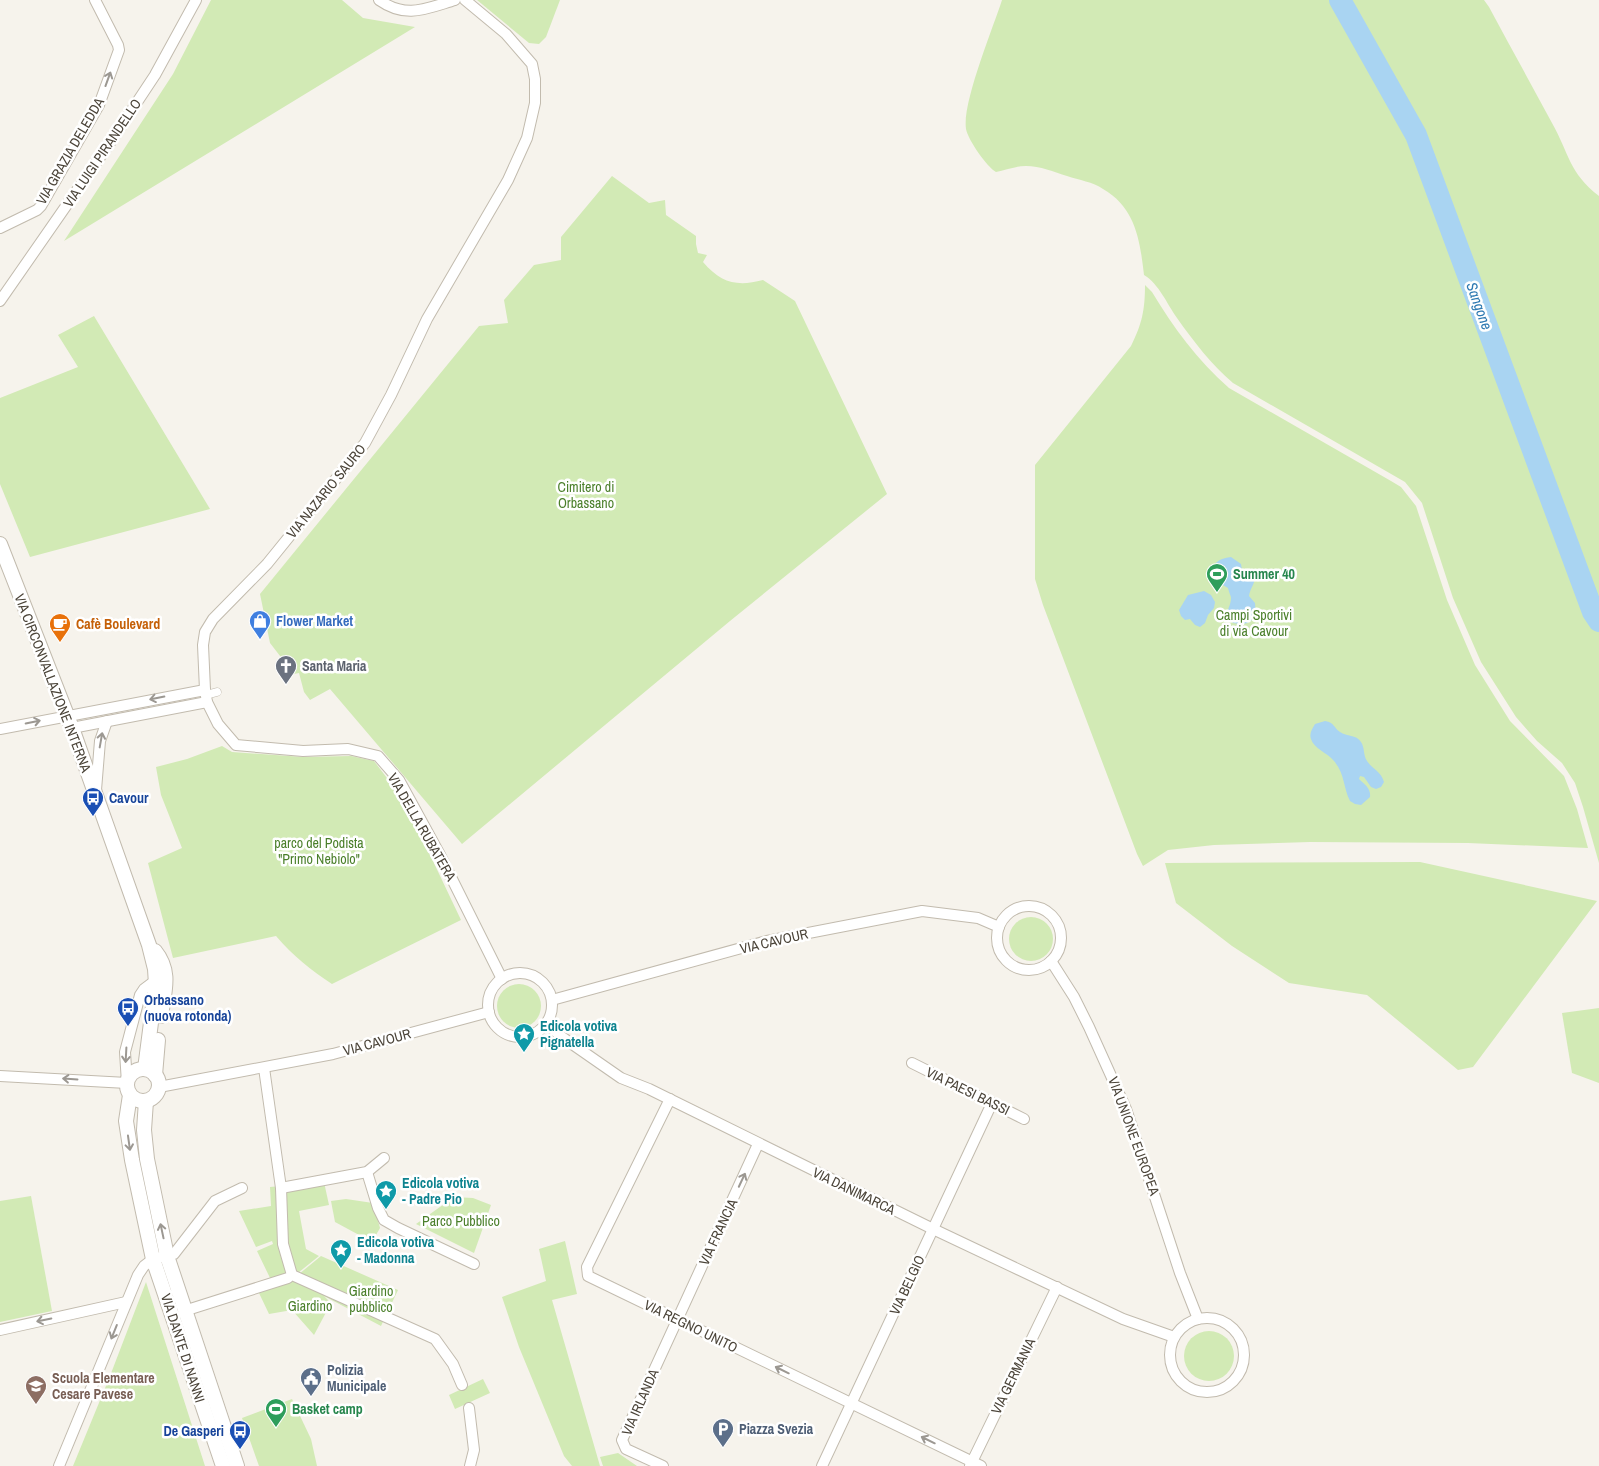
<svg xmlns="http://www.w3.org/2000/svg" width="1599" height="1466" viewBox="0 0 1599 1466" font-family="'Archivo Narrow',sans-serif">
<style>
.green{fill:#d2eab5}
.water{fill:#a9d4f2}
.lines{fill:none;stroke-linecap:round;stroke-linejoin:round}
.river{stroke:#a9d4f2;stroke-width:22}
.pedestrian-casing{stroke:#c2bbae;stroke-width:9}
.minor-casing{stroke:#c2bbae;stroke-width:12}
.tertiary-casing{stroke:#c2bbae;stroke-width:16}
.pedestrian{stroke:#fff;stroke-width:8}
.minor{stroke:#fff;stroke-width:10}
.tertiary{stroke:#fff;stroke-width:14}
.oneway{stroke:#9c9892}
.labels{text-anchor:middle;stroke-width:5;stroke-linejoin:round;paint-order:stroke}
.street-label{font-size:14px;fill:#4b4439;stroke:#fff}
.park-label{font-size:14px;fill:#4a7f2a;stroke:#fff}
.leisure-label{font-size:14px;font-weight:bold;fill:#27864d;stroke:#fff;text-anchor:start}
.shop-label{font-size:14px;font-weight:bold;fill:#366cbe;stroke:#fff;text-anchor:start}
.food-label{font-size:14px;font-weight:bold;fill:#c56008;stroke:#fff;text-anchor:start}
.worship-label{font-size:14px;font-weight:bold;fill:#5b616d;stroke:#fff;text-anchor:start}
.transit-label{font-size:14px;font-weight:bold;fill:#164399;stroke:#fff;text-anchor:start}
.culture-label{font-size:14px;font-weight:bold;fill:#0d838f;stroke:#fff;text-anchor:start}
.service-label{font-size:14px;font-weight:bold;fill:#4e5e75;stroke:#fff;text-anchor:start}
.education-label{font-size:14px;font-weight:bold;fill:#785e54;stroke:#fff;text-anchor:start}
.water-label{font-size:15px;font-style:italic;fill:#2e7ab2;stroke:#fff}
</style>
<rect width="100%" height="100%" fill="#f6f3ec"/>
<g class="green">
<polygon points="211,0 342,0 363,18 415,27 64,241 173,74"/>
<polygon points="477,0 560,0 546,37 539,44 529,43"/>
<path d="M1002,0H1484L1489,7C1510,46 1531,84 1552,123C1569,153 1569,173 1599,196V863L1583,807L1575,783L1562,763L1537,741L1516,717L1481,662L1453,598L1422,503L1405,482L1233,383C1211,364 1194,342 1177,318C1167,304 1159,284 1144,275C1140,241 1136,208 1103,189C1093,182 1079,180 1067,176C1054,172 1040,166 1026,166C1016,166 1006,170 996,172C987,167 968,140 966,129C962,103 993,28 1002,0Z"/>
<path d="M612,176L649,203L665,200L666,215L696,236V244L698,253L707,255L703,262C721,283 737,287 763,280L795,301L887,494L730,621L462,844L330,689L310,700L304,692L299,673L289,675L287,665L270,643L260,594L479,326L508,323L504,300L534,265L561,260V237Z"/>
<path d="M1145,285L1152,292C1173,327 1198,361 1229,388L1391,481L1401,487L1416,506L1447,600L1475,665L1510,721L1564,776L1577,809L1588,848L1468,843L1310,842L1214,845L1168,850L1143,866L1137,854L1043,605L1035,579V465L1131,346C1142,324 1145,310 1145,285Z"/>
<polygon points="94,316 210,509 30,557 0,484 0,398 78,367 58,335"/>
<path d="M222,746L232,752L303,757L351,756L374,761L390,782L432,859L461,920L332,984C311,970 293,956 276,936L173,958L148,863L182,848L161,795L156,767L187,759Z"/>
<polygon points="1420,862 1597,901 1473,1067 1458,1070 1367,995 1289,983 1232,946 1176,903 1165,863"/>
<circle cx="1031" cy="939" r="22"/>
<circle cx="519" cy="1006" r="22"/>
<polygon points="1599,1008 1599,1083 1572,1073 1562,1013"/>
<polygon points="324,1182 329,1205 299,1211 306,1249 319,1256 288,1281 293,1279 321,1256 398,1290 381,1326 324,1296 331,1303 314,1335 292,1310 269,1314 259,1293 285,1282 271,1280 257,1251 273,1244 272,1241 256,1247 239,1211 271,1206 270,1187"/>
<polygon points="31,1196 52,1311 0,1322 0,1201"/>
<polygon points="454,1197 473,1198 491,1205 474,1253 416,1224"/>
<polygon points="346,1199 373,1203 380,1228 372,1242 335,1222 331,1201"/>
<polygon points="565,1241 577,1294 552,1300 600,1466 572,1466 564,1456 519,1347 502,1297 546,1281 539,1249"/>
<polygon points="146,1282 205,1466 73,1466 110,1376"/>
<circle cx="1209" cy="1356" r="25"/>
<polygon points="483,1379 490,1393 455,1409 449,1395"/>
<polygon points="292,1399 311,1439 317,1466 259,1466 242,1418"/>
<polygon points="618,1453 637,1466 603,1466 600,1457"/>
</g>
<g class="water">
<path d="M1231,557L1241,564L1242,570L1251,573L1255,578C1254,585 1250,589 1249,596L1255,603L1256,616C1249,624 1244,625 1233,623C1223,608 1231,610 1231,597C1231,597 1228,589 1228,588C1209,578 1206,560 1231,557Z"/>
<polygon points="1204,591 1211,595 1215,602 1214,608 1208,615 1205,623 1200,627 1195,625 1190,619 1185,620 1181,616 1179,610 1188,595"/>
<path d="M1325,721C1335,723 1333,727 1340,732C1347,737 1356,734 1361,742C1365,748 1363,755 1367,761C1373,770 1381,771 1384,782L1381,787L1376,789L1371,787L1364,777L1360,776L1359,779C1365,785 1371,788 1370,797L1361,805L1355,804L1350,801C1343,787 1345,774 1334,761C1328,753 1314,749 1311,739C1309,734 1312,729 1315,724Z"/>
</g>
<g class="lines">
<polyline class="river" points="1340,0 1416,135 1593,612 1599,621"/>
<g class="pedestrian-casing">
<polyline id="pedestrian" points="206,695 217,692"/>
</g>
<g class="minor-casing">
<g id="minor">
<path d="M379,0C406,19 425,9 455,0"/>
<polyline points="465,0 506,34 532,64 535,79 535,103 527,138 508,180 427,319 391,395 365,443 267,564 213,619 205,632 203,645 205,690 207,702 218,724 236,745 303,751 348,749 378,756 399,780 440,855 502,979"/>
<polyline points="0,228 37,210 41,206 99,105 119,50 118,45 95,0"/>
<polyline points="0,301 114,137 155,75 196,0"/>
<polyline points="72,728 207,702"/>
<polyline points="0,729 205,690"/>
<polyline points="96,790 100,741 107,721"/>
<circle cx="1029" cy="938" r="32"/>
<polyline points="1051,961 1074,997 1089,1027 1126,1109 1180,1273 1198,1319"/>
<circle cx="520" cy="1005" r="32"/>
<polyline points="552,1000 767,941 922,911 978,918 999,927"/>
<polyline points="547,1024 562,1037 621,1078 649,1089 933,1229 1123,1319 1174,1337"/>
<polyline points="912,1063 1024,1119"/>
<polyline points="264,1068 281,1188 283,1244 292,1275 435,1339 453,1364 462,1385"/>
<polyline points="0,1076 127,1083 125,1052 140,995 144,989 156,980"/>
<polyline points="159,1087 333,1054 489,1012"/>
<polyline points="670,1099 587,1267 588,1276 981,1466"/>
<polyline points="367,1172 378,1208 384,1220 398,1228 474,1264"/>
<polyline points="281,1188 367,1172 384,1158"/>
<polyline points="184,1311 288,1278"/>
<circle cx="1207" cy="1355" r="37"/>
<polyline points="0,1330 126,1302"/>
<polyline points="469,1408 474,1450 470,1466"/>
<polyline points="59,1466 138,1275 144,1266 153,1259 174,1254 215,1201 242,1188"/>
<polyline points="663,1466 626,1449 622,1440 758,1144"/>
<polyline points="822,1466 992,1103"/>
<polyline points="970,1466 1057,1287"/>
</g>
</g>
<g class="tertiary-casing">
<g id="tertiary">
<polyline points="0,544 72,728 149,945 155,969 156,984 145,1069"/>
<path d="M155,951C172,972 164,992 161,1016"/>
<circle cx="143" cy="1085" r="16"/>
<polyline points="155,1075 158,1040"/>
<polyline points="130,1095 126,1121 132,1160 153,1259 223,1466"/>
<polyline points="146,1101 144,1130 147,1159 167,1256 237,1466"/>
</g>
</g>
<use href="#pedestrian" class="pedestrian"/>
<use href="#minor" class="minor"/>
<use href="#tertiary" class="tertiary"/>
</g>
<defs><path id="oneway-shaft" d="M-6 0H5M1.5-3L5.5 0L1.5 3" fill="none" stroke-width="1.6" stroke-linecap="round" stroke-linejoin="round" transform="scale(1.25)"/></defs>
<g class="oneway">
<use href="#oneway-shaft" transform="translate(108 79) rotate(-70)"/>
<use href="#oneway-shaft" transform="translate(157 698) rotate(169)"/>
<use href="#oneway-shaft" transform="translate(33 722) rotate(-12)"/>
<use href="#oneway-shaft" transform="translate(101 740) rotate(-80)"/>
<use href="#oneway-shaft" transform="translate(126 1055) rotate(93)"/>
<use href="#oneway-shaft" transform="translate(70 1079) rotate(-176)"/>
<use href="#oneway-shaft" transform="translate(129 1143) rotate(82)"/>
<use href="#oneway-shaft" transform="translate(742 1180) rotate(-65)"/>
<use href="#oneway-shaft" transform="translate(162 1231) rotate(-102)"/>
<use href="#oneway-shaft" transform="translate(44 1320) rotate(168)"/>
<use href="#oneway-shaft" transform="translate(114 1332) rotate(112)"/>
<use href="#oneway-shaft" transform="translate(782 1370) rotate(-154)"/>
<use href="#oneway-shaft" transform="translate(928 1440) rotate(-154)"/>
</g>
<defs>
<g id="stadium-pin" transform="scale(1.125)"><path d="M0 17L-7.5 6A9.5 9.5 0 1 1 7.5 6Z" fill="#2e9e5b" stroke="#fff"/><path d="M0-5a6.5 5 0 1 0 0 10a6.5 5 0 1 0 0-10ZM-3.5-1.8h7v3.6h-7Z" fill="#fff"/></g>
<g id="shop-pin" transform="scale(1.125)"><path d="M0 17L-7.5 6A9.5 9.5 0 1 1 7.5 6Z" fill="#3f7fe0" stroke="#fff"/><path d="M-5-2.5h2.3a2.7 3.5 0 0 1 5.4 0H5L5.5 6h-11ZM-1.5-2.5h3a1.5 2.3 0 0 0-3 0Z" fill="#fff"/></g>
<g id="cafe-pin" transform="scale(1.125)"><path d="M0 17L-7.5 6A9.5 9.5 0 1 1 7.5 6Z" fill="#e8710a" stroke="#fff"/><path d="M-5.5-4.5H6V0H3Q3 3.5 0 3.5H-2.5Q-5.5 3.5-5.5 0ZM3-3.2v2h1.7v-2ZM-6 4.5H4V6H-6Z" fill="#fff"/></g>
<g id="church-pin" transform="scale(1.125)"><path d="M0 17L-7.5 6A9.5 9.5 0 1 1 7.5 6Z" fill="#6b7280" stroke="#fff"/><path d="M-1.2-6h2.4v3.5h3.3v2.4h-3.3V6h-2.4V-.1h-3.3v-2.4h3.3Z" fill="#fff"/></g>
<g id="bus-pin" transform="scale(1.125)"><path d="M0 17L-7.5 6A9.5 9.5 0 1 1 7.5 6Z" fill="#1a4fb4" stroke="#fff"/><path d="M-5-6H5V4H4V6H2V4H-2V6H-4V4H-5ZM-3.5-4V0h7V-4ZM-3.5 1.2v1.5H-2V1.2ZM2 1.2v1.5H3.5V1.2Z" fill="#fff"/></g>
<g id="sight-pin" transform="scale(1.125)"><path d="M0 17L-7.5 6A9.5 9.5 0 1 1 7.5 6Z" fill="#0f9aa8" stroke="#fff"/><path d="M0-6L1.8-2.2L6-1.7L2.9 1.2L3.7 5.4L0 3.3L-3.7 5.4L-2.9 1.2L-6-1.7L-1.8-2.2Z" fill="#fff"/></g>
<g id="civic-pin" transform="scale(1.125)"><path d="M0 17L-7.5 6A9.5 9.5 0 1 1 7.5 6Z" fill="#5c6f8a" stroke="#fff"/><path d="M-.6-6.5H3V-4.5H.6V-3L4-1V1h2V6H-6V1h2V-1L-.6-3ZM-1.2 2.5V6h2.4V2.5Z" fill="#fff"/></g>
<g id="school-pin" transform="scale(1.125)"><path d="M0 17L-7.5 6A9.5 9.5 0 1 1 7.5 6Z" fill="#8d6e63" stroke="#fff"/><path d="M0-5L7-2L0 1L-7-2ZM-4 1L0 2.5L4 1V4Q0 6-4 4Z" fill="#fff"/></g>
<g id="parking-pin" transform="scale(1.125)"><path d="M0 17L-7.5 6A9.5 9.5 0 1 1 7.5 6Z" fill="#5c6f8a" stroke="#fff"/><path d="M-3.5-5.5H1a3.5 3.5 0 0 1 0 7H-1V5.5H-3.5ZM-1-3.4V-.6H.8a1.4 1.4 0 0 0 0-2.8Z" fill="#fff"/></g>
</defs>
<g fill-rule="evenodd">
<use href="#stadium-pin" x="1217" y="574"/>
<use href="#shop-pin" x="260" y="621"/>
<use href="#cafe-pin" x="60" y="624"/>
<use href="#church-pin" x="286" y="666"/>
<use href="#bus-pin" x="93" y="798"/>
<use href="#bus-pin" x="128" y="1008"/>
<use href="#sight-pin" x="524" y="1034"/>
<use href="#sight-pin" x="386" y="1191"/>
<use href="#sight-pin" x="341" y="1250"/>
<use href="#civic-pin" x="311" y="1378"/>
<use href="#school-pin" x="36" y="1386"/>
<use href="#stadium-pin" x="276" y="1409"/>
<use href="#parking-pin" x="723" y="1429"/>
<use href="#bus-pin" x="240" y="1431"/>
</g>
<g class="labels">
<g class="street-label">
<text transform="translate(70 151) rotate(-60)" y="5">VIA GRAZIA DELEDDA</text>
<text transform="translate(102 153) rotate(-56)" y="5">VIA LUIGI PIRANDELLO</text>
<text transform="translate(326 491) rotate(-51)" y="5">VIA NAZARIO SAURO</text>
<text transform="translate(53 683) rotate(69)" y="5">VIA CIRCONVALLAZIONE INTERNA</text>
<text transform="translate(422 827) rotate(60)" y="5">VIA DELLA RUBATERA</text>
<text transform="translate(774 941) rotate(-13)" y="5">VIA CAVOUR</text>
<text transform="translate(377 1042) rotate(-15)" y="5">VIA CAVOUR</text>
<text transform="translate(968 1091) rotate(26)" y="5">VIA PAESI BASSI</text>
<text transform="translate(1134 1136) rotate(70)" y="5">VIA UNIONE EUROPEA</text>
<text transform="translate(854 1191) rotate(26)" y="5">VIA DANIMARCA</text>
<text transform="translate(718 1232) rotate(-65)" y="5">VIA FRANCIA</text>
<text transform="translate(907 1285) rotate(-65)" y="5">VIA BELGIO</text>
<text transform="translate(691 1326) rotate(26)" y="5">VIA REGNO UNITO</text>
<text transform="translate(183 1348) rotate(72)" y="5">VIA DANTE DI NANNI</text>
<text transform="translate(1013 1376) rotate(-64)" y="5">VIA GERMANIA</text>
<text transform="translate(640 1402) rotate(-66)" y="5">VIA IRLANDA</text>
</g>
<g class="park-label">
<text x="586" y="492">Cimitero di<tspan x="586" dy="16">Orbassano</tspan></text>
<text x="1254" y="620">Campi Sportivi<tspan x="1254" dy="16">di via Cavour</tspan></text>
<text x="319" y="848">parco del Podista<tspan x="319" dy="16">"Primo Nebiolo"</tspan></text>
<text x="461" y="1226">Parco Pubblico</text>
<text x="371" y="1296">Giardino<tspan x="371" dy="16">pubblico</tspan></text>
<text x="310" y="1311">Giardino</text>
</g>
<g class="leisure-label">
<text x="1233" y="579">Summer 40</text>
<text x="292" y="1414">Basket camp</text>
</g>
<g class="shop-label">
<text x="276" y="626">Flower Market</text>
</g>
<g class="food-label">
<text x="76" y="629">Cafè Boulevard</text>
</g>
<g class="worship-label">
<text x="302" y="671">Santa Maria</text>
</g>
<g class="transit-label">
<text x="109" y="803">Cavour</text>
<text x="144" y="1005">Orbassano<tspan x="144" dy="16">(nuova rotonda)</tspan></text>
<text x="224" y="1436" text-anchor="end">De Gasperi</text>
</g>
<g class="culture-label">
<text x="540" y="1031">Edicola votiva<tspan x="540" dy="16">Pignatella</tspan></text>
<text x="402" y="1188">Edicola votiva<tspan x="402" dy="16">- Padre Pio</tspan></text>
<text x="357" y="1247">Edicola votiva<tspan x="357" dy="16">- Madonna</tspan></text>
</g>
<g class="service-label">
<text x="327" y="1375">Polizia<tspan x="327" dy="16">Municipale</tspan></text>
<text x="739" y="1434">Piazza Svezia</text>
</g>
<g class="education-label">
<text x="52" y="1383">Scuola Elementare<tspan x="52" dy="16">Cesare Pavese</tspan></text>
</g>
<g class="water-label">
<text transform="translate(1479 306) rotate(70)" y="5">Sangone</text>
</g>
</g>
</svg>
